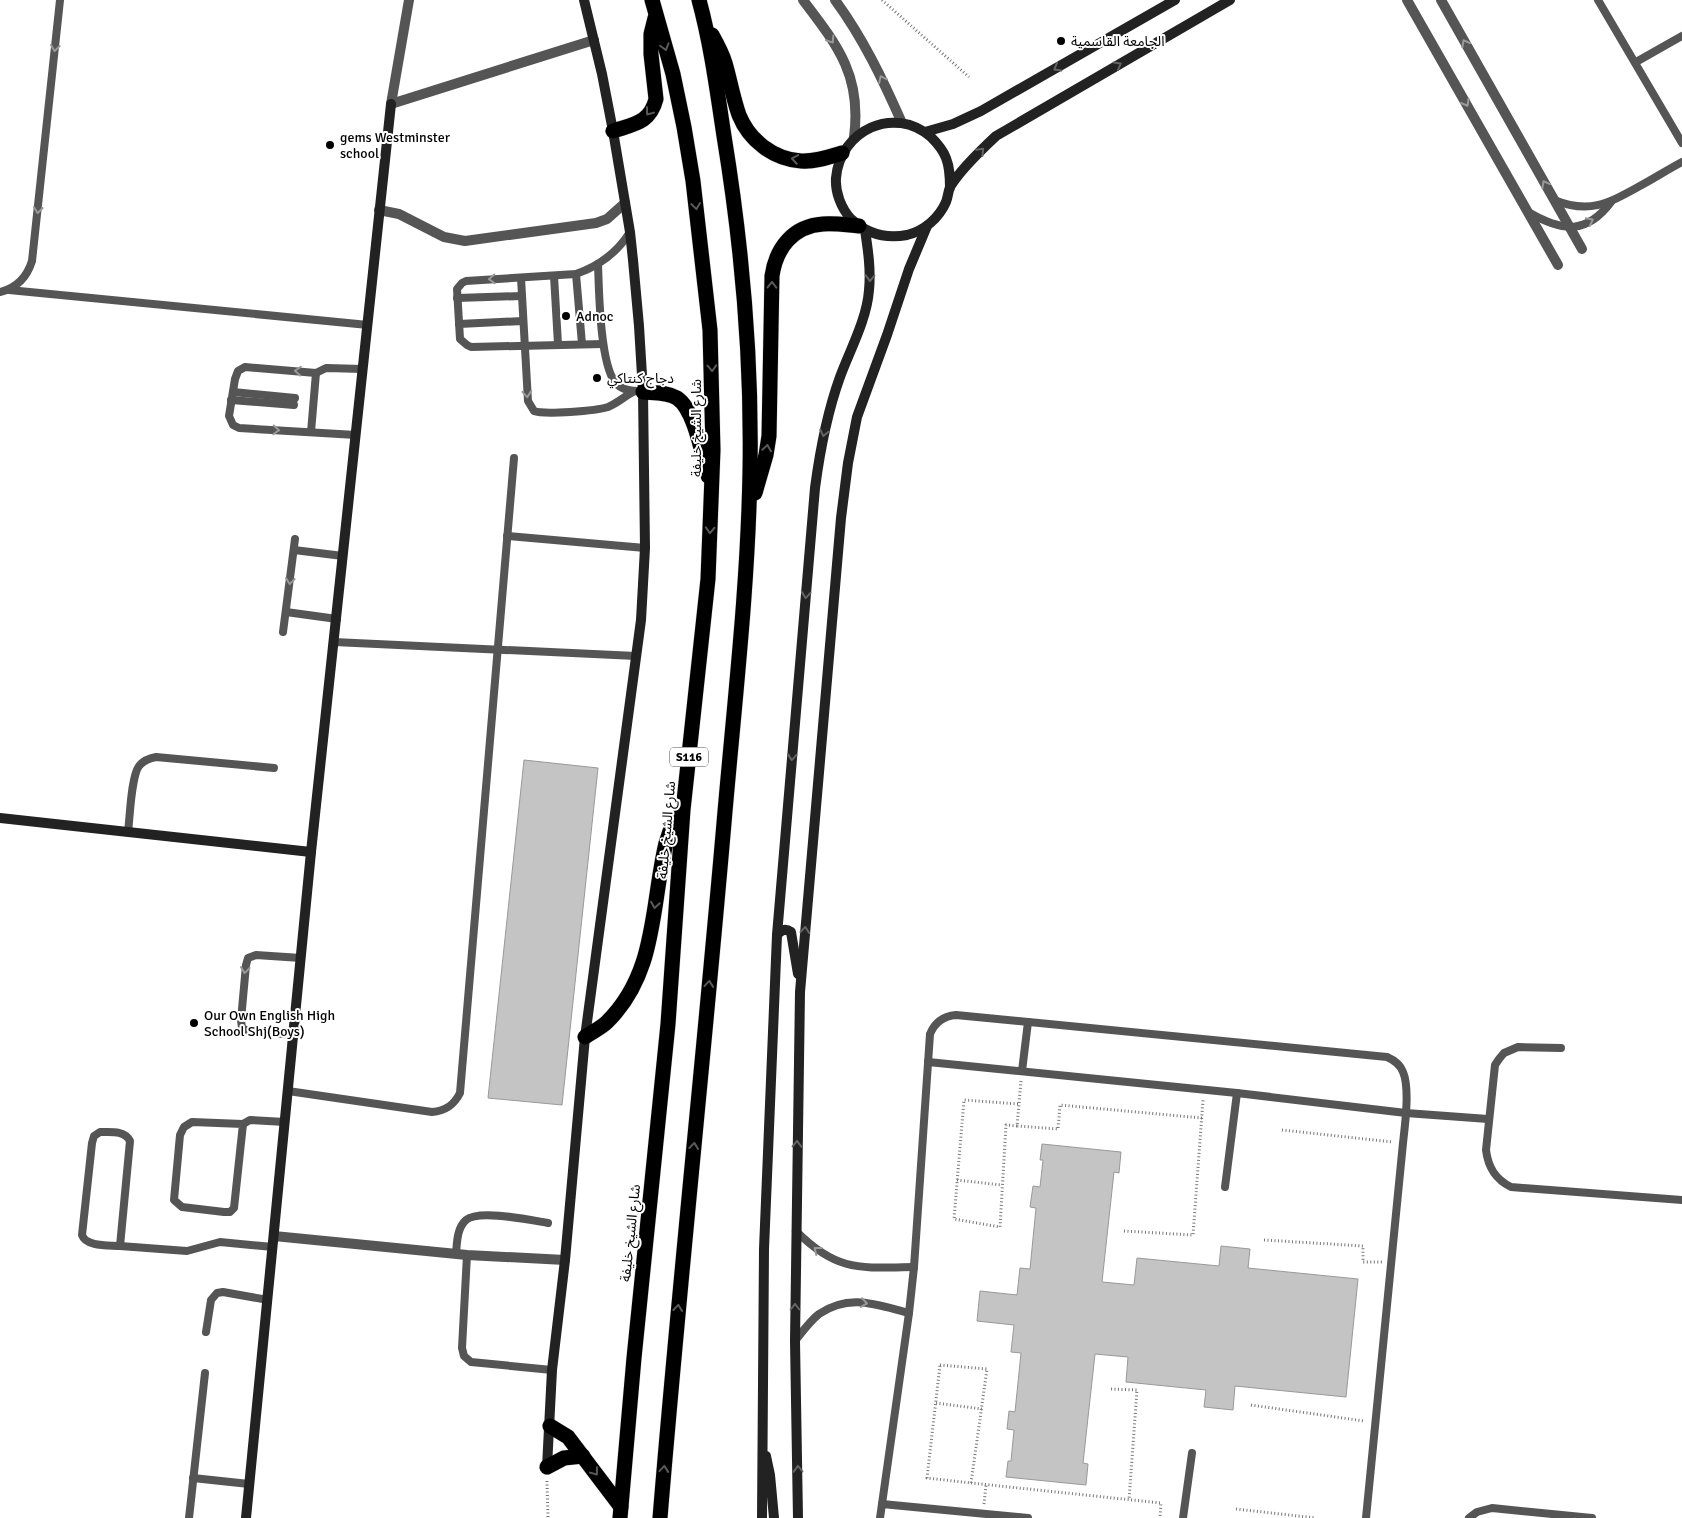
<svg xmlns="http://www.w3.org/2000/svg" width="1682" height="1518" viewBox="0 0 1682 1518" font-family="Signika,'Noto Sans Arabic',sans-serif">
<style>
.building{fill:#c4c4c4;stroke:#999}
.lines{fill:none;stroke-linecap:round;stroke-linejoin:round}
.highway-casing{stroke:#dbdbdb;stroke-width:16}
.path{stroke:#777;stroke-width:3;stroke-dasharray:1 2.5;stroke-linecap:butt}
.lane{stroke:#555;stroke-width:8}
.street{stroke:#555;stroke-width:10}
.secondary{stroke:#222;stroke-width:10}
.highway{stroke:#000;stroke-width:15}
.oneway{stroke:#999}
.oneway2{stroke:#595959}
.oneway3{stroke:#646464}
.poi-dot{fill:#000;stroke:#fff;stroke-width:2}
.labels{text-anchor:middle;stroke-width:4;stroke-linejoin:round;paint-order:stroke}
.shield{fill:#fff;stroke:#4c4c4c;stroke-width:1}
.shield-label{font-size:12px;font-weight:bold;fill:#000}
.poi-label{font-size:14px;fill:#000;stroke:#fff;text-anchor:start}
.street-label{font-size:14px;fill:#000;stroke:#fff}
</style>
<rect width="100%" height="100%" fill="#fff"/>
<g class="building">
<polygon points="524,760 598,768 562,1105 488,1098"/>
<polygon points="1042,1144 1121,1152 1119,1173 1114,1172 1102,1282 1134,1285 1137,1258 1219,1266 1221,1246 1250,1249 1248,1268 1358,1279 1346,1397 1235,1386 1233,1410 1204,1407 1206,1390 1126,1382 1128,1357 1095,1354 1083,1463 1088,1464 1086,1485 1006,1477 1008,1461 1011,1461 1014,1430 1007,1429 1009,1411 1015,1412 1021,1353 1011,1352 1014,1325 977,1321 980,1291 1017,1295 1020,1268 1030,1269 1036,1208 1030,1207 1033,1186 1040,1187 1043,1160 1040,1160"/>
</g>
<g class="lines">
<g class="highway-casing">
<g id="highway">
<path d="M712,35C717,44 722,53 725,63C730,80 733,98 739,115C749,140 773,159 801,161C815,162 829,157 842,153"/>
<path d="M613,131C634,124 650,123 656,99L651,54V34L655,18"/>
<path d="M643,392C654,393 667,392 677,398C695,410 702,455 708,476"/>
<path d="M755,493L766,455L769,436L772,276C776,248 793,226 823,224C835,223 847,225 859,226"/>
<path d="M585,1037C592,1032 601,1028 607,1022C657,973 651,906 666,843L670,831L682,811"/>
<polyline points="550,1426 568,1437 621,1507"/>
<polyline points="547,1467 564,1458 583,1456"/>
<polyline points="620,1518 634,1358 668,1024 683,810 708,579 713,450 710,330 693,181 684,127 673,74 652,0"/>
<path d="M660,1518C679,1286 704,1055 724,823C734,706 748,589 750,471C752,359 742,246 724,136C717,90 711,44 699,0"/>
</g>
</g>
<g class="path">
<polyline points="882,0 969,77"/>
<polyline points="1021,1081 1017,1126 1058,1129 1060,1105 1202,1118"/>
<polyline points="1017,1126 1006,1125 1000,1227 954,1219 964,1100 1019,1104"/>
<polyline points="1282,1130 1393,1142"/>
<polyline points="957,1180 1001,1185"/>
<polyline points="1124,1231 1193,1235 1203,1100"/>
<polyline points="1264,1240 1363,1246 1363,1262 1382,1262"/>
<polygon points="940,1365 987,1369 971,1483 927,1478"/>
<polyline points="1111,1389 1137,1390 1129,1500"/>
<polyline points="936,1403 982,1409"/>
<polyline points="1251,1405 1364,1421"/>
<polyline points="547,1481 548,1518"/>
<polyline points="971,1483 1161,1503 1160,1518"/>
<polyline points="984,1504 986,1485"/>
<polyline points="1236,1509 1316,1518"/>
</g>
<g class="lane">
<polyline points="1598,0 1682,143"/>
<polyline points="1636,62 1682,36"/>
<path d="M1554,200C1589,214 1607,204 1638,187C1653,179 1667,170 1682,162"/>
<path d="M1530,213C1563,232 1587,234 1611,202"/>
<path d="M598,264C599,291 600,363 615,382C620,389 627,390 635,391"/>
<polyline points="576,274 582,344"/>
<polyline points="554,276 558,344"/>
<path d="M521,278L528,401L534,411C544,415 596,411 608,407C618,403 626,395 635,391"/>
<polyline points="9,290 368,325"/>
<path d="M0,292C17,288 27,277 32,261L60,0"/>
<polyline points="457,298 522,296"/>
<polyline points="459,324 523,321"/>
<path d="M603,344L471,347L467,345L460,339L457,289L462,283L466,281L576,274C599,266 617,253 630,232"/>
<polyline points="233,392 295,398"/>
<polyline points="231,400 294,405"/>
<polyline points="311,432 316,373"/>
<polyline points="356,435 239,428 233,425 229,416 235,379 238,371 245,367 316,373 326,368 363,369"/>
<polyline points="507,536 645,548"/>
<polyline points="294,550 343,556"/>
<polyline points="286,612 337,619"/>
<polyline points="283,632 295,539"/>
<polyline points="334,642 636,656"/>
<path d="M128,832C130,817 131,777 139,766C144,760 150,758 156,757L274,768"/>
<polyline points="294,1035 248,1031 242,1028 241,1020 246,965 248,958 256,955 301,958"/>
<path d="M1561,1048L1518,1047L1504,1053L1499,1059L1495,1065L1486,1150C1488,1167 1495,1179 1511,1187L1682,1200"/>
<polyline points="928,1062 1237,1093 1406,1113 1488,1119"/>
<polyline points="1022,1071 1028,1022"/>
<path d="M288,1091L432,1112C446,1111 454,1105 460,1093L514,458"/>
<polygon points="192,1122 243,1124 234,1208 230,1212 224,1212 182,1207 174,1200 180,1135 184,1127"/>
<polyline points="243,1124 250,1120 285,1122"/>
<path d="M100,1132C110,1132 125,1130 130,1141L120,1246C109,1245 86,1247 82,1235L92,1143L94,1136Z"/>
<polyline points="1225,1187 1237,1093"/>
<path d="M796,1231C837,1272 860,1268 914,1267"/>
<polyline points="120,1246 187,1251 220,1242 273,1247"/>
<path d="M456,1254C457,1242 457,1228 466,1220C479,1209 530,1220 548,1223"/>
<polyline points="467,1255 462,1348 464,1356 471,1362 552,1370"/>
<polyline points="206,1332 211,1300 217,1293 223,1292 268,1300"/>
<path d="M795,1341C802,1332 810,1321 819,1314C850,1293 877,1305 909,1313"/>
<polyline points="193,1478 249,1484"/>
<polyline points="882,1504 1028,1518"/>
<polyline points="189,1518 205,1373"/>
<path d="M880,1518L909,1313L914,1267L930,1034C935,1022 943,1016 956,1015L1387,1057C1394,1060 1400,1064 1403,1072C1410,1088 1405,1125 1403,1143L1366,1518"/>
<polyline points="1183,1518 1192,1453"/>
<polyline points="1469,1518 1477,1512 1492,1508 1592,1518"/>
</g>
<g class="street">
<polyline points="409,0 391,104 594,40"/>
<path d="M803,0C838,46 862,76 854,137"/>
<path d="M835,0C863,38 883,80 902,123"/>
<polyline points="1407,0 1558,265"/>
<polyline points="1441,0 1582,249"/>
<polyline points="379,210 399,214 444,237 465,241 596,223 607,219 625,203"/>
<polyline points="274,1236 467,1255 565,1260"/>
</g>
<g class="secondary">
<polyline points="925,132 953,124 981,111 1175,0"/>
<path d="M950,188C950,178 950,168 946,158C943,150 937,143 931,137C894,105 840,130 836,178C835,192 841,208 851,219C867,234 885,239 907,235C924,231 939,218 946,202C948,197 948,192 950,187C960,170 981,150 996,136L1230,0"/>
<polyline points="0,818 311,852"/>
<path d="M777,935C781,930 785,928 791,932L798,974"/>
<polyline points="766,1456 770,1475 774,1518"/>
<polyline points="547,1467 552,1370 565,1260 585,1037 641,620 645,548 643,392 639,326 633,260 630,232 613,131 602,74 584,0"/>
<polyline points="246,1518 311,852 391,104"/>
<path d="M762,1518L764,1249L777,935L815,488C820,450 827,413 840,377C850,350 867,319 869,290C871,270 868,250 865,230"/>
<polyline points="798,1518 795,1341 800,992 841,518 848,463 857,417 887,335 909,269 927,226"/>
</g>
<use href="#highway" class="highway"/>
</g>
<defs><path id="oneway-chevron" d="M-2-3.5L2.5 0L-2 3.5" fill="none" stroke-width="1.6" stroke-linecap="round" stroke-linejoin="round" transform="scale(1.25)"/></defs>
<g class="oneway">
<use href="#oneway-chevron" transform="translate(831 40) rotate(57)"/>
<use href="#oneway-chevron" transform="translate(1465 43) rotate(-119)"/>
<use href="#oneway-chevron" transform="translate(55 48) rotate(96)"/>
<use href="#oneway-chevron" transform="translate(882 79) rotate(-116)"/>
<use href="#oneway-chevron" transform="translate(1466 103) rotate(60)"/>
<use href="#oneway-chevron" transform="translate(1545 184) rotate(-119)"/>
<use href="#oneway-chevron" transform="translate(38 210) rotate(96)"/>
<use href="#oneway-chevron" transform="translate(1590 221) rotate(-27)"/>
<use href="#oneway-chevron" transform="translate(492 279) rotate(177)"/>
<use href="#oneway-chevron" transform="translate(298 371) rotate(-176)"/>
<use href="#oneway-chevron" transform="translate(527 394) rotate(85)"/>
<use href="#oneway-chevron" transform="translate(276 430) rotate(3)"/>
<use href="#oneway-chevron" transform="translate(290 581) rotate(97)"/>
<use href="#oneway-chevron" transform="translate(245 970) rotate(96)"/>
<use href="#oneway-chevron" transform="translate(817 1250) rotate(-142)"/>
<use href="#oneway-chevron" transform="translate(864 1303) rotate(8)"/>
</g>
<g class="oneway2">
<use href="#oneway-chevron" transform="translate(665 47) rotate(74)"/>
<use href="#oneway-chevron" transform="translate(649 112) rotate(127)"/>
<use href="#oneway-chevron" transform="translate(795 159) rotate(-170)"/>
<use href="#oneway-chevron" transform="translate(696 206) rotate(83)"/>
<use href="#oneway-chevron" transform="translate(772 285) rotate(-89)"/>
<use href="#oneway-chevron" transform="translate(712 368) rotate(88)"/>
<use href="#oneway-chevron" transform="translate(767 448) rotate(-81)"/>
<use href="#oneway-chevron" transform="translate(710 530) rotate(93)"/>
<use href="#oneway-chevron" transform="translate(655 905) rotate(99)"/>
<use href="#oneway-chevron" transform="translate(709 984) rotate(-85)"/>
<use href="#oneway-chevron" transform="translate(694 1146) rotate(-84)"/>
<use href="#oneway-chevron" transform="translate(678 1308) rotate(-84)"/>
<use href="#oneway-chevron" transform="translate(664 1469) rotate(-85)"/>
<use href="#oneway-chevron" transform="translate(595 1472) rotate(53)"/>
</g>
<g class="oneway3">
<use href="#oneway-chevron" transform="translate(1118 65) rotate(-30)"/>
<use href="#oneway-chevron" transform="translate(1057 68) rotate(150)"/>
<use href="#oneway-chevron" transform="translate(981 151) rotate(-46)"/>
<use href="#oneway-chevron" transform="translate(870 278) rotate(91)"/>
<use href="#oneway-chevron" transform="translate(824 433) rotate(103)"/>
<use href="#oneway-chevron" transform="translate(806 595) rotate(95)"/>
<use href="#oneway-chevron" transform="translate(792 757) rotate(95)"/>
<use href="#oneway-chevron" transform="translate(805 930) rotate(-85)"/>
<use href="#oneway-chevron" transform="translate(797 1144) rotate(-89)"/>
<use href="#oneway-chevron" transform="translate(795 1307) rotate(-90)"/>
<use href="#oneway-chevron" transform="translate(798 1469) rotate(-91)"/>
</g>
<g class="poi-dot">
<circle cx="1061" cy="41" r="5"/>
<circle cx="330" cy="145" r="5"/>
<circle cx="566" cy="316" r="5"/>
<circle cx="597" cy="378" r="5"/>
<circle cx="194" cy="1023" r="5"/>
</g>
<g class="labels">
<rect class="shield" x="670" y="747.5" width="38" height="19" rx="4"/>
<g class="shield-label">
<text x="689" y="761">S116</text>
</g>
<g class="poi-label">
<text x="1071" y="46">الجامعة القاسمية</text>
<text x="340" y="142">gems Westminster<tspan x="340" dy="16">school</tspan></text>
<text x="576" y="321">Adnoc</text>
<text x="607" y="383">دجاج كنتاكي</text>
<text x="204" y="1020">Our Own English High<tspan x="204" dy="16">School Shj(Boys)</tspan></text>
</g>
<g class="street-label">
<text transform="translate(696 428) rotate(-90)" y="5">شارع الشيخ خليفة</text>
<text transform="translate(666 830) rotate(-85)" y="5">شارع الشيخ خليفة</text>
<text transform="translate(630 1233) rotate(-84)" y="5">شارع الشيخ خليفة</text>
</g>
</g>
</svg>
